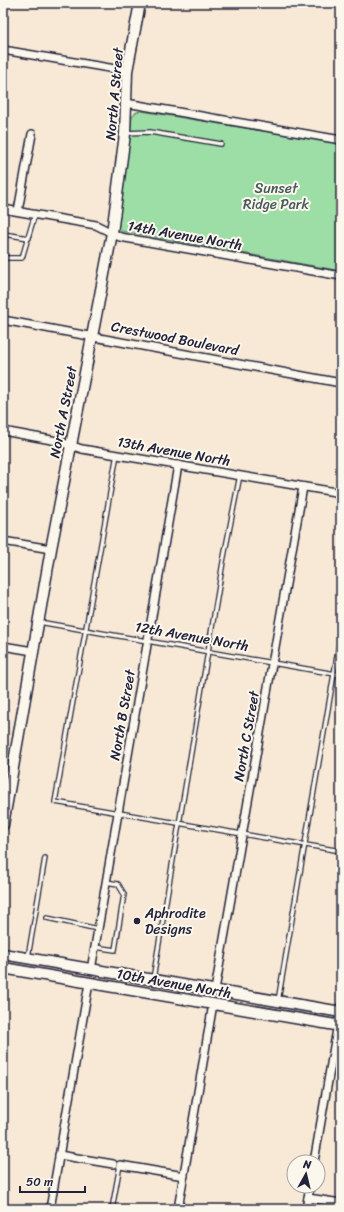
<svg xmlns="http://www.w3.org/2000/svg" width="344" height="1212" viewBox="0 0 344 1212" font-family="Sriracha,sans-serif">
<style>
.green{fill:#9ddda6;stroke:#608070}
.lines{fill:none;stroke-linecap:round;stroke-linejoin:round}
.lane-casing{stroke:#22223b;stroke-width:6}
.street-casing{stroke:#22223b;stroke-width:10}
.secondary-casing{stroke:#22223b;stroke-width:13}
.lane{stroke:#fbf7ec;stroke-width:3.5}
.street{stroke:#fbf7ec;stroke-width:7}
.secondary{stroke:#fbf7ec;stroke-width:10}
.poi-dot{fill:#22223b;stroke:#fbf7ec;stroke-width:1.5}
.labels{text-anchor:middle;stroke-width:4;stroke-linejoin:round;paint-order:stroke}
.street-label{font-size:14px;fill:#22223b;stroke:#fbf7ec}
.park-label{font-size:14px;fill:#475a5b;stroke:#fbf7ec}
.poi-label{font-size:14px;fill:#22223b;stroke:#fbf7ec;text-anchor:start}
</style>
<rect width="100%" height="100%" fill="#f7e9d5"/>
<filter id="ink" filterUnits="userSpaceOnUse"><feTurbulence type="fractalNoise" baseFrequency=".025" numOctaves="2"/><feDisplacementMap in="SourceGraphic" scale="8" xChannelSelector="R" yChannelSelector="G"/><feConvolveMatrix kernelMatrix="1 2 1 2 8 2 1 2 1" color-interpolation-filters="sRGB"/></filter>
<g filter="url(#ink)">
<polygon class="green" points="141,111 341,144 341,271 116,230 132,117 136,112"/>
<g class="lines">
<g class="lane-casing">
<g id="lane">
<polyline points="126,133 150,132 221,144"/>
<polyline points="3,234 29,238"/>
<polyline points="3,258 22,258 35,214"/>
<polyline points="117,454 55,802 341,851"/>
<polyline points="39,622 341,675"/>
<polyline points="47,918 98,929"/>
<polyline points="95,947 115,950 124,894 118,884 106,882"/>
<polyline points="28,957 45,858"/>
<polyline points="153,979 223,562 240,475"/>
<polyline points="278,1001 341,633"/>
<polyline points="112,1209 120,1165"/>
</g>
</g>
<g class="street-casing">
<g id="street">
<polyline points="3,50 127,71"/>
<polyline points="126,103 341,140"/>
<polyline points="3,209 96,225 120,237 341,276"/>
<polyline points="18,211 32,134"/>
<polyline points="3,320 341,383"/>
<polyline points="3,431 57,441 82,449 341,493"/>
<polyline points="3,541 51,549"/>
<polyline points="3,646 33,651"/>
<polyline points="91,970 178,465"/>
<polyline points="215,990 303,487"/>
<polyline points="59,1155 113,1164"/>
<polyline points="314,1162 341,1006"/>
<polyline points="120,1165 184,1176"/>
<polyline points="308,1198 341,1203"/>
<polyline points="50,1209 89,983"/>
<polyline points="178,1209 213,1004"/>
<polyline points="306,1209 310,1186"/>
</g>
</g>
<g class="secondary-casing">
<g id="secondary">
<polyline points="3,825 51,549 112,233 125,134 127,71 140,3"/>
<polyline points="3,954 341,1012"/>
<polyline points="3,968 341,1026"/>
</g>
</g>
<use href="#lane" class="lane"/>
<use href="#street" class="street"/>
<use href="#secondary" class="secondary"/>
</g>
</g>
<circle class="poi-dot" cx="137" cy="921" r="4"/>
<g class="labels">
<g class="street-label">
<text transform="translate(114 94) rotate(-85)" y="5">North A Street</text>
<text transform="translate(185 235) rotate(10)" y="5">14th Avenue North</text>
<text transform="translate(175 338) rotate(11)" y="5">Crestwood Boulevard</text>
<text transform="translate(63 412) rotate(-79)" y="5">North A Street</text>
<text transform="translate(174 451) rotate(10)" y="5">13th Avenue North</text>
<text transform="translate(192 636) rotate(10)" y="5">12th Avenue North</text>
<text transform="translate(122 715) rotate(-80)" y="5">North B Street</text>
<text transform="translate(246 736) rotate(-80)" y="5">North C Street</text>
<text transform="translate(174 983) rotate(10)" y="5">10th Avenue North</text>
</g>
<g class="park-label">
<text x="276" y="193">Sunset<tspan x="276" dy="16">Ridge Park</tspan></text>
</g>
<g class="poi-label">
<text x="145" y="918">Aphrodite<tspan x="145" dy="16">Designs</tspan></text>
</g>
</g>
<rect width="344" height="1212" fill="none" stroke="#fbf7ec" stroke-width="16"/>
<rect x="8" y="8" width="328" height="1196" fill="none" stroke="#22223b" stroke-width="1.5" filter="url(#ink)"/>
<g transform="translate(306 1174) rotate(8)"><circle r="19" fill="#fbf7ec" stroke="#a4a2a5"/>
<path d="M0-3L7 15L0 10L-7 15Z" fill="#22223b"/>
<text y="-6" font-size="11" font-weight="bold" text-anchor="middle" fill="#22223b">N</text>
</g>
<path d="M20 1186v6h65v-6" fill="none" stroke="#22223b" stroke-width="2"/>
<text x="26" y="1186" font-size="12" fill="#22223b" stroke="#fbf7ec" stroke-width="3" paint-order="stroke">50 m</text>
</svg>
